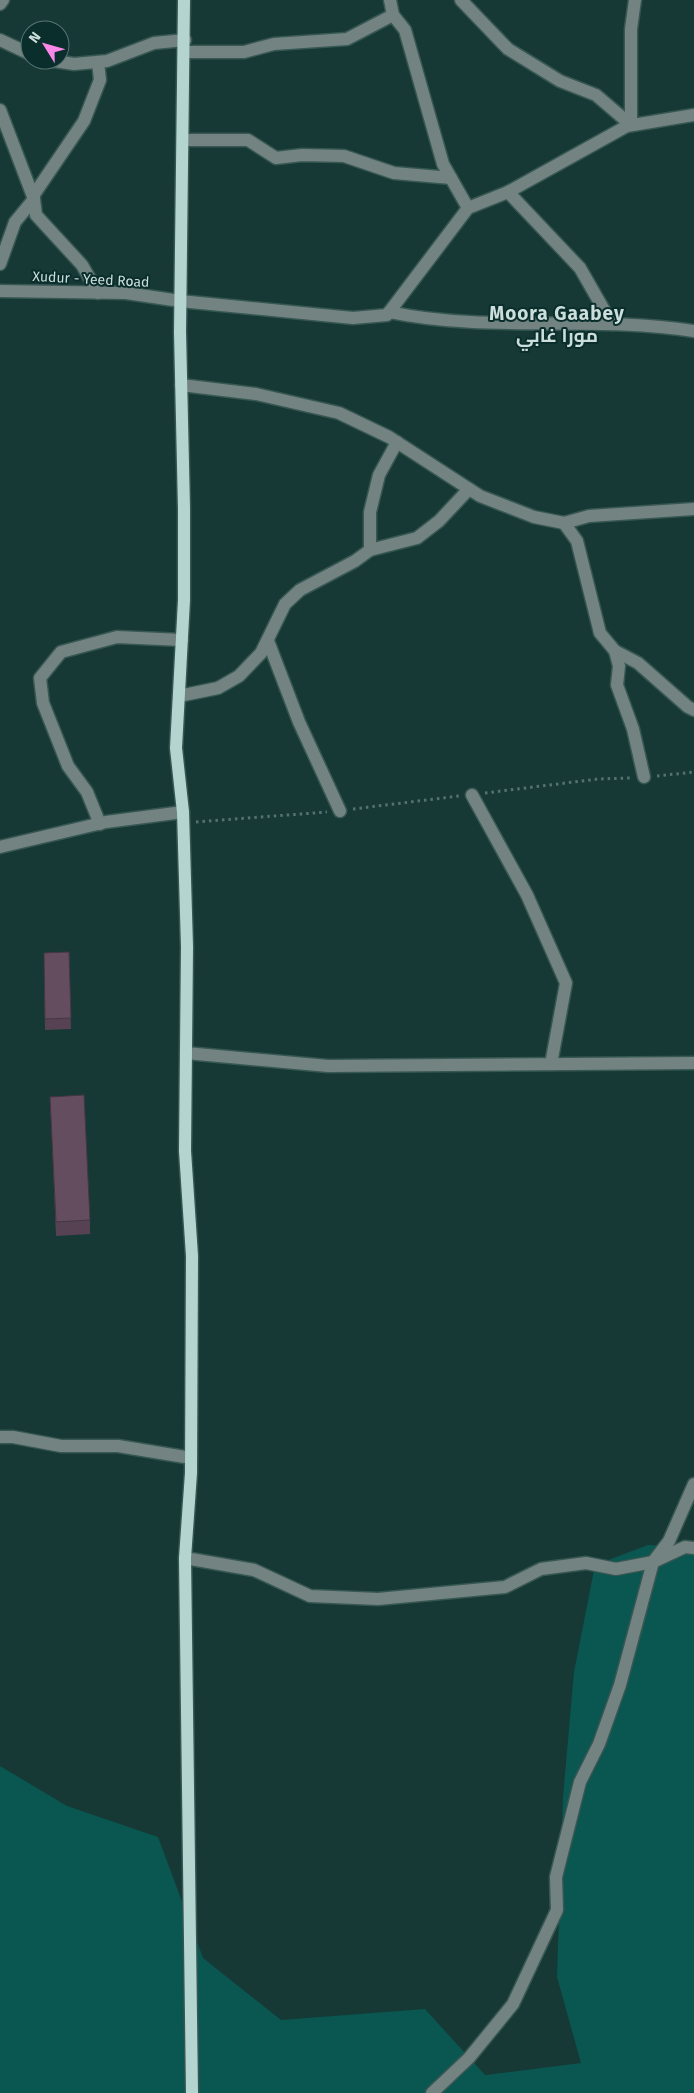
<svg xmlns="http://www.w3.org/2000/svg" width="694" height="2093" viewBox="0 0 694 2093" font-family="'Fira Sans',Cairo,sans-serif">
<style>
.green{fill:#0a5650}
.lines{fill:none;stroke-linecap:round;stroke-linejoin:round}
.minor-casing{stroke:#375753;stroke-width:15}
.major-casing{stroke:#375753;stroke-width:15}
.path{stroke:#54726e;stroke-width:3;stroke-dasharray:2.5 4;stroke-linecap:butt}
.minor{stroke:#738381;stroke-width:12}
.major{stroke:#b4d4d0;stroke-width:12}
.wall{fill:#564252}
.building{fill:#644d5f;stroke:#463642}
.labels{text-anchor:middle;stroke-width:4;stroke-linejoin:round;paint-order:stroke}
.street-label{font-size:14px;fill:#ccdedc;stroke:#0a2e2b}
.district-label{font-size:19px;font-weight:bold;letter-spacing:1px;fill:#ccdedc;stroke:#0a2e2b}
</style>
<rect width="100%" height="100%" fill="#163935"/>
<polygon class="green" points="648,1545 694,1547 694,2093 0,2093 0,1766 67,1806 158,1837 203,1958 281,2020 425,2009 485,2075 581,2063 557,1977 563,1797 574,1672 595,1565"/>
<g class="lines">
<g class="minor-casing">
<g id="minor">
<polyline points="390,0 393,15 405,30 443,164 468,208"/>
<polyline points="461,0 508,49 560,81 596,95 631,125"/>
<polyline points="0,4 3,0"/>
<polyline points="0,40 30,54"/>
<polyline points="184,52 244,52 274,44 347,39 393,15"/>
<polyline points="48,60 74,64 107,61 154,43 185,40"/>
<polyline points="0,110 34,199 36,215 82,265 98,293"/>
<polyline points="631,125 631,29 635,0"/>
<polyline points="183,140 248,140 276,158 302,155 344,156 394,173 451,178"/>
<polyline points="508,192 580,268 612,324"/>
<polyline points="33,196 84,121 100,80 98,62"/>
<polyline points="0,264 15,222 34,199"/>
<polyline points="0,291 126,293 180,301 353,318 387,315 468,208 508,192 627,126 694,115"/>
<path d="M389,312C489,333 593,315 694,331"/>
<polyline points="181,385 256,394 339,413 389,437 480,496 534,517 564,523 589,516 694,509"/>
<polyline points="564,523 577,541 600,633 615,651 638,663 688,707 694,710"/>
<polyline points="370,550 370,512 379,475 397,442"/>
<polyline points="268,641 299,722 340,811"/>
<polyline points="615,651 619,666 617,685 633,729 644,777"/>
<polyline points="179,696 218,688 239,676 261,653 285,604 300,590 355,561 370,550 417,538 439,521 469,489"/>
<polyline points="472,795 527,895 566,983 551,1064"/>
<polyline points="100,824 87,792 68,766 43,703 40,678 61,652 117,637 182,640"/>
<polyline points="0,847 106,822 183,812"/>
<polyline points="186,1053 328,1066 694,1063"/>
<polyline points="0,1437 13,1437 61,1446 118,1446 191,1458"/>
<polyline points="185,1558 254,1570 310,1596 378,1599 505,1587 541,1569 586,1563 616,1569 653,1562 685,1547 694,1548"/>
<polyline points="432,2093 469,2058 513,2004 557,1910 556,1877 580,1782 599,1744 620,1685 653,1562 669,1541 694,1484"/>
</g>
</g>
<g class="major-casing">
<polyline id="major" points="184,0 180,332 184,509 184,600 176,748 183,812 187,947 185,1151 192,1256 191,1473 185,1558 192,2093"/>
</g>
<g class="path">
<polyline points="657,776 694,772"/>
<polyline points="485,793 598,779 630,778"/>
<polyline points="353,809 459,796"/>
<polyline points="196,822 327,812"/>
</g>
<use href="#minor" class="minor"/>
<use href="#major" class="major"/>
</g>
<g class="wall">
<polygon points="69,952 71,1029 45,1030 44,953"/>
<polygon points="50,1097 90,1220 90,1234 56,1236"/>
</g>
<g class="building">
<polygon points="69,952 71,1018 45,1019 44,953"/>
<polygon points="84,1095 90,1220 56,1222 50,1097"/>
</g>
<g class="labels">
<g class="street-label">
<text transform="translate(91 279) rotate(3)" y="5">Xudur - Yeed Road</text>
</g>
<g class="district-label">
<text x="557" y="320">Moora Gaabey<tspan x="557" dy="22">مورا غابي</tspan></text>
</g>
</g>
<g transform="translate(45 45) rotate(307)"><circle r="24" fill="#0a2e2b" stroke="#587472"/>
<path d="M0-4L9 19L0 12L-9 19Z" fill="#f987e8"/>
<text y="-8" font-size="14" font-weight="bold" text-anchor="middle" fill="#ccdedc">N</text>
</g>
</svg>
